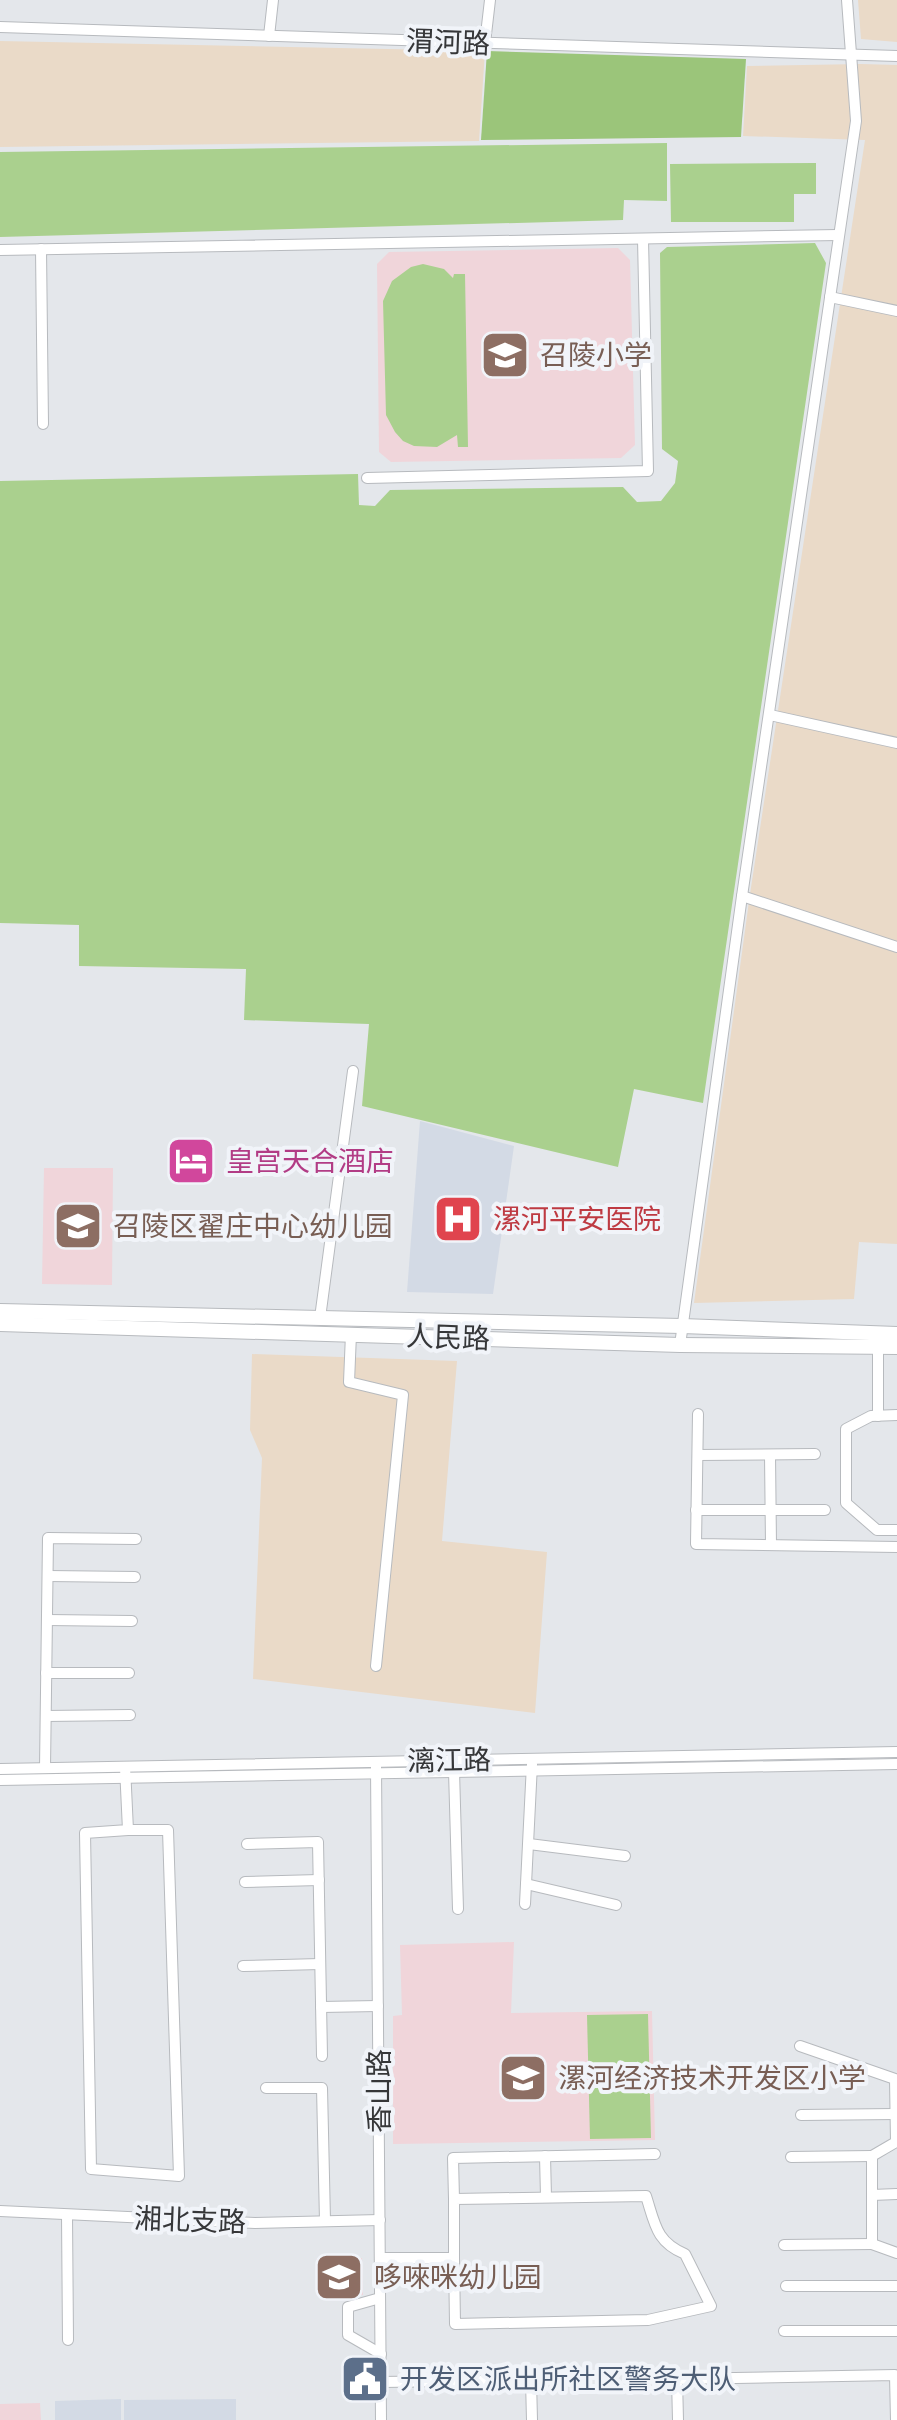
<svg xmlns="http://www.w3.org/2000/svg" width="897" height="2420" viewBox="0 0 897 2420" font-family="'IBM Plex Sans','Noto Sans SC',sans-serif">
<style>
.built{fill:#d3dae5}
.industrial{fill:#eadac8}
.education{fill:#f0d5da}
.green{fill:#aad08e}
.forest{fill:#9bc57a}
.lines{fill:none;stroke-linecap:round;stroke-linejoin:round}
.minor-casing{stroke:#b7babe;stroke-width:12}
.major-casing{stroke:#b7babe;stroke-width:16}
.minor{stroke:#fff;stroke-width:10}
.major{stroke:#fff;stroke-width:14}
.labels{text-anchor:middle;stroke-width:8;stroke-linejoin:round;paint-order:stroke}
.street-label{font-size:28px;fill:#363739;stroke:#f1f4f9}
.education-label{font-size:28px;fill:#785e54;stroke:#f1f4f9;text-anchor:start}
.hotel-label{font-size:28px;fill:#b23c85;stroke:#f1f4f9;text-anchor:start}
.health-label{font-size:28px;fill:#be3a42;stroke:#f1f4f9;text-anchor:start}
.service-label{font-size:28px;fill:#4e5e75;stroke:#f1f4f9;text-anchor:start}
</style>
<rect width="100%" height="100%" fill="#e4e7eb"/>
<g class="built">
<polygon points="420,1121 514,1146 493,1294 407,1292"/>
<polygon points="121,2399 121,2420 55,2420 55,2401"/>
<polygon points="236,2399 236,2420 124,2420 124,2400"/>
</g>
<g class="industrial">
<polygon points="858,0 897,0 897,42 861,39"/>
<polygon points="0,41 485,51 479,141 0,147"/>
<polygon points="861,64 897,65 897,1244 859,1242 854,1299 694,1303 750,894 865,140 743,136 747,66"/>
<polygon points="252,1354 457,1361 442,1541 547,1552 535,1713 253,1679 262,1458 250,1430"/>
</g>
<g class="education">
<polygon points="618,248 630,260 635,445 621,458 391,462 379,452 377,264 389,252"/>
<polygon points="44,1168 113,1168 112,1285 42,1284"/>
<polygon points="514,1942 511,2013 652,2011 655,2140 393,2144 393,2016 402,2015 400,1945"/>
<polygon points="362,2258 363,2295 317,2296 316,2259"/>
<polygon points="40,2403 41,2420 0,2420 0,2404"/>
</g>
<g class="green">
<polygon points="667,143 667,201 624,200 623,220 0,237 0,152"/>
<polygon points="816,163 816,194 794,194 794,222 671,222 670,164"/>
<polygon points="815,243 826,263 703,1103 634,1089 618,1167 362,1106 369,1024 244,1020 246,969 79,966 79,925 0,923 0,481 358,474 359,505 375,506 390,490 623,487 637,502 661,501 675,483 678,461 662,449 660,253 667,247"/>
<polygon points="423,264 444,269 453,278 454,274 465,274 468,447 458,447 457,435 437,447 414,446 403,441 395,432 386,415 383,301 392,281 411,267"/>
<polygon points="648,2014 651,2138 590,2139 587,2015"/>
</g>
<polygon class="forest" points="487,51 746,59 741,137 481,140"/>
<g class="lines">
<g class="minor-casing">
<g id="minor">
<polyline points="0,27 897,56"/>
<polyline points="269,36 273,0"/>
<polyline points="485,43 490,0"/>
<polyline points="41,249 43,424"/>
<polyline points="0,250 838,235"/>
<polyline points="830,297 897,311"/>
<polyline points="367,478 648,471 643,239"/>
<polyline points="770,715 897,743"/>
<polyline points="742,896 897,947"/>
<polyline points="320,1318 353,1071"/>
<polyline points="351,1334 349,1382 403,1395 376,1666"/>
<polyline points="680,1345 742,896 856,121 847,0"/>
<polyline points="878,1347 878,1416"/>
<polyline points="698,1414 696,1544 897,1547"/>
<polyline points="897,1415 871,1416 846,1429 846,1503 877,1530 897,1530"/>
<polyline points="698,1455 815,1454"/>
<polyline points="770,1455 771,1545"/>
<polyline points="696,1510 825,1510"/>
<polyline points="48,1576 135,1577"/>
<polyline points="47,1620 132,1621"/>
<polyline points="46,1673 129,1673"/>
<polyline points="46,1716 130,1715"/>
<polyline points="376,1766 381,2420"/>
<polyline points="125,1767 128,1830 85,1833 91,2169 179,2176 168,1830 128,1830"/>
<polyline points="45,1768 48,1538 136,1539"/>
<polyline points="0,1769 897,1752"/>
<polyline points="454,1771 458,1909"/>
<polyline points="0,1780 897,1764"/>
<polyline points="247,1844 318,1842 322,2056"/>
<polyline points="529,1844 625,1856"/>
<polyline points="245,1882 319,1880"/>
<polyline points="526,1884 616,1905"/>
<polyline points="525,1904 532,1764"/>
<polyline points="243,1966 320,1964"/>
<polyline points="321,2007 378,2006"/>
<polyline points="800,2046 895,2079 896,2142 872,2156 872,2244 897,2253"/>
<polyline points="266,2088 322,2088 325,2221"/>
<polyline points="801,2115 895,2114"/>
<polyline points="545,2156 546,2197"/>
<polyline points="791,2157 872,2156"/>
<polyline points="872,2195 897,2194"/>
<polyline points="454,2199 453,2158 655,2154"/>
<polyline points="0,2211 255,2223 380,2220"/>
<polyline points="67,2215 68,2340"/>
<polyline points="784,2245 872,2244"/>
<path d="M380,2258H454L455,2324L648,2320L711,2306L685,2254C656,2242 655,2224 646,2196L454,2199V2258"/>
<polyline points="786,2286 897,2286"/>
<polyline points="380,2298 348,2307 348,2335 381,2354"/>
<polyline points="784,2331 897,2331"/>
<polyline points="381,2382 531,2380 532,2420"/>
<polyline points="678,2420 677,2379 895,2375 896,2420"/>
</g>
</g>
<g class="major-casing">
<g id="major">
<polyline points="0,1311 682,1326 897,1334"/>
<polyline points="0,1324 680,1345 897,1347"/>
</g>
</g>
<use href="#minor" class="minor"/>
<use href="#major" class="major"/>
</g>
<defs>
<g id="school-square" transform="scale(2.5)"><rect x="-9" y="-9" width="18" height="18" rx="4" fill="#8d6e63" stroke="#f1f4f9"/><path d="M0-5L7-2L0 1L-7-2ZM-4 1L0 2.5L4 1V4Q0 6-4 4Z" fill="#fff"/></g>
<g id="hotel-square" transform="scale(2.5)"><rect x="-9" y="-9" width="18" height="18" rx="4" fill="#d1479c" stroke="#f1f4f9"/><path d="M-6-4.5h1.5V1H6V5H4.5V3h-9V5H-6ZM-4 0a1.8 1.8 0 1 1 3.6 0ZM.5 0V-2.5h3Q6-2.5 6 0Z" fill="#fff"/></g>
<g id="hospital-square" transform="scale(2.5)"><rect x="-9" y="-9" width="18" height="18" rx="4" fill="#e0444e" stroke="#f1f4f9"/><path d="M-5-5h3v3.5h4V-5h3V5h-3V1.5h-4V5h-3Z" fill="#fff"/></g>
<g id="civic-square" transform="scale(2.5)"><rect x="-9" y="-9" width="18" height="18" rx="4" fill="#5c6f8a" stroke="#f1f4f9"/><path d="M-.6-6.5H3V-4.5H.6V-3L4-1V1h2V6H-6V1h2V-1L-.6-3ZM-1.2 2.5V6h2.4V2.5Z" fill="#fff"/></g>
</defs>
<g fill-rule="evenodd">
<use href="#school-square" x="505" y="355"/>
<use href="#hotel-square" x="191" y="1161"/>
<use href="#hospital-square" x="458" y="1219"/>
<use href="#school-square" x="78" y="1226"/>
<use href="#school-square" x="523" y="2078"/>
<use href="#school-square" x="339" y="2277"/>
<use href="#civic-square" x="365" y="2379"/>
</g>
<g class="labels">
<g class="street-label">
<text transform="translate(448 42) rotate(2)" y="10">渭河路</text>
<text transform="translate(448 1337) rotate(2)" y="10">人民路</text>
<text transform="translate(449 1760) rotate(-1)" y="10">漓江路</text>
<text transform="translate(379 2091) rotate(-90)" y="10">香山路</text>
<text transform="translate(190 2220) rotate(2)" y="10">湘北支路</text>
</g>
<g class="education-label">
<text x="540" y="365">召陵小学</text>
<text x="113" y="1236">召陵区翟庄中心幼儿园</text>
<text x="558" y="2088">漯河经济技术开发区小学</text>
<text x="374" y="2287">哆唻咪幼儿园</text>
</g>
<g class="hotel-label">
<text x="226" y="1171">皇宫天合酒店</text>
</g>
<g class="health-label">
<text x="493" y="1229">漯河平安医院</text>
</g>
<g class="service-label">
<text x="400" y="2389">开发区派出所社区警务大队</text>
</g>
</g>
</svg>
